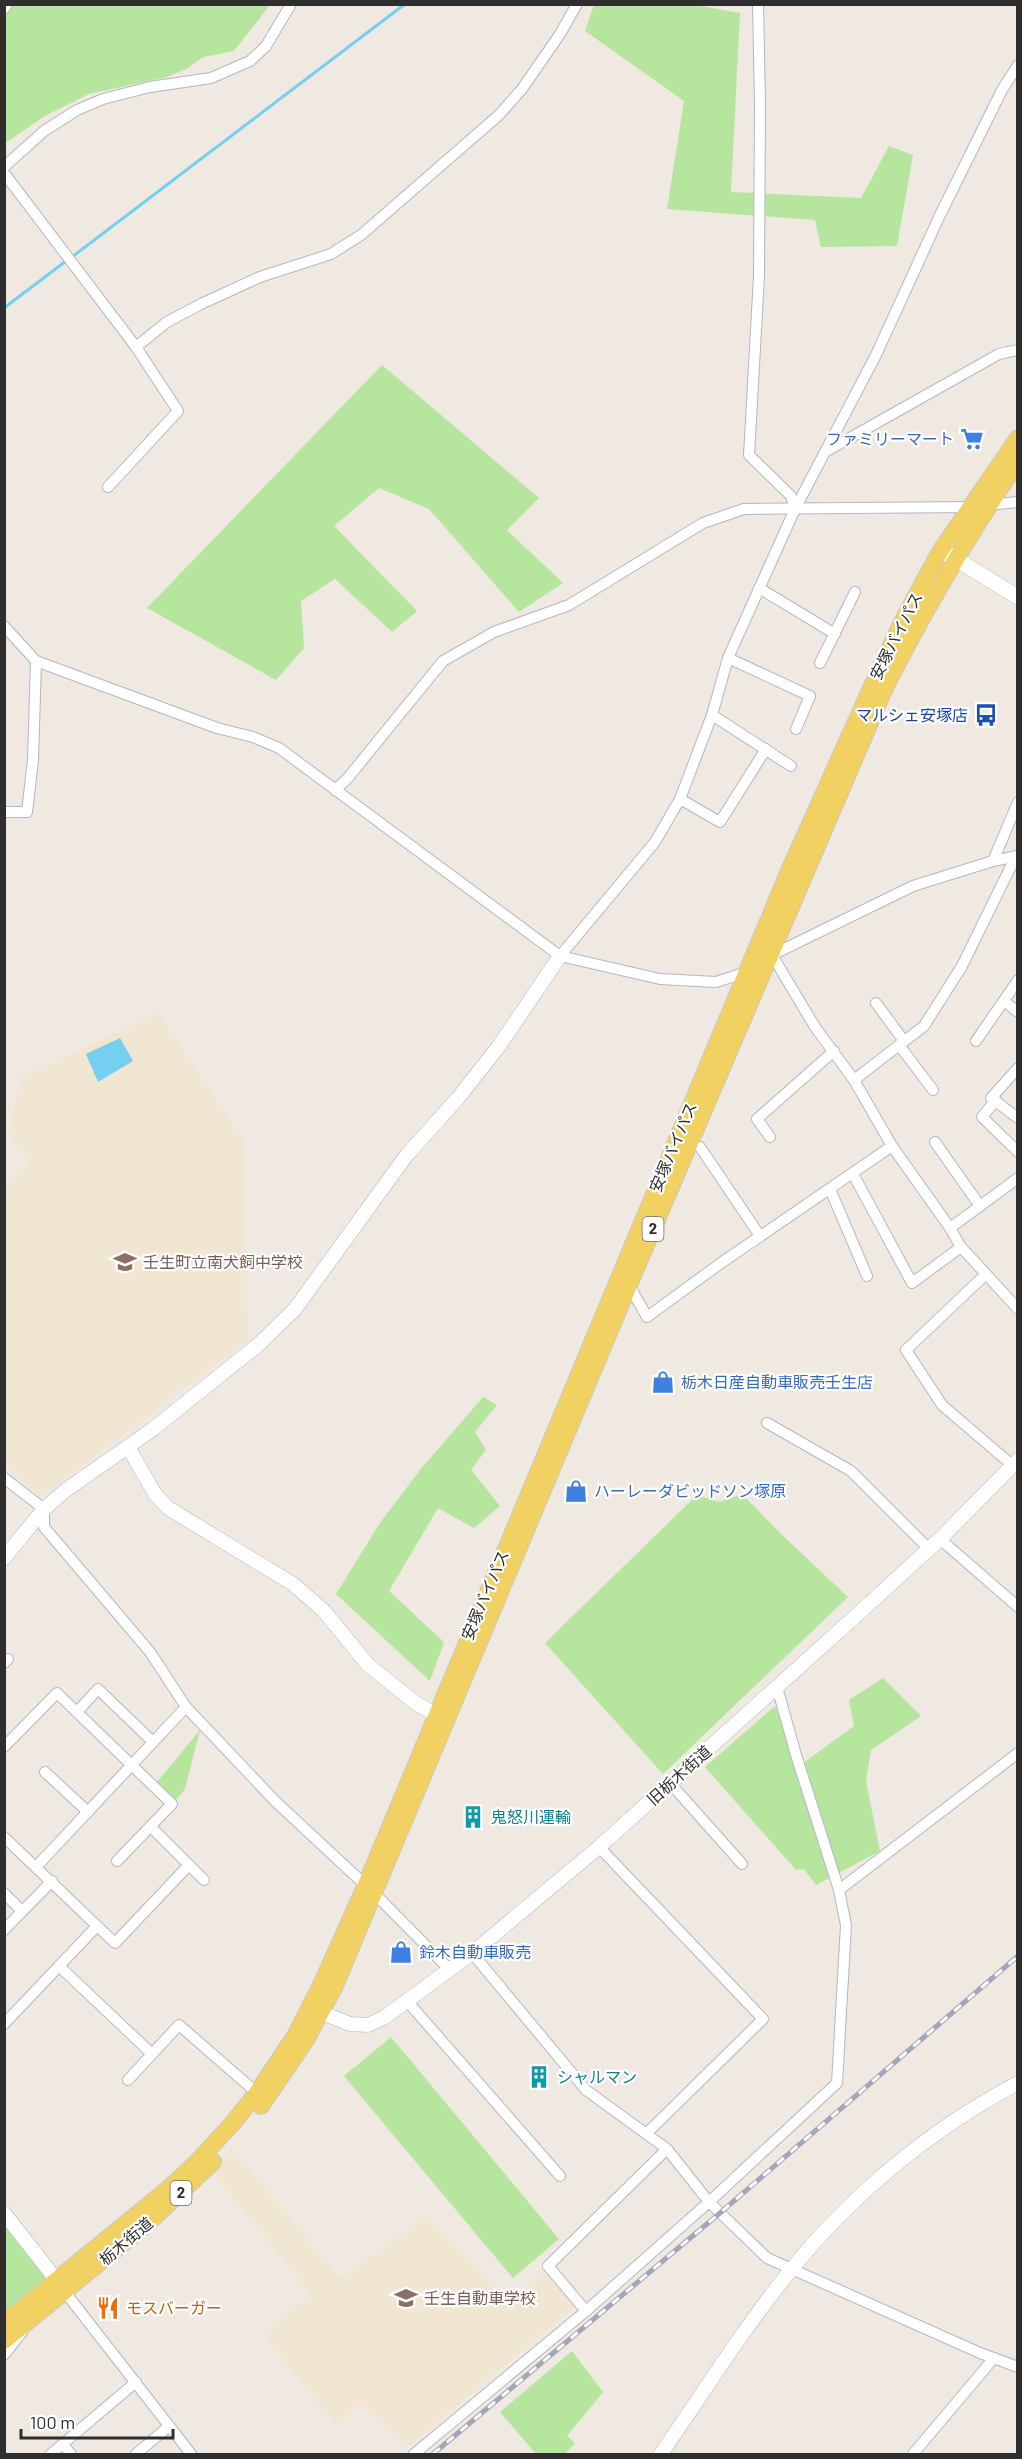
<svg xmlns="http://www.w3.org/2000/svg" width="1022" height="2459" viewBox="0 0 1022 2459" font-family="Barlow,'Noto Sans JP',sans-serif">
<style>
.education{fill:#f0e6d1}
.green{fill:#b6e59e}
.water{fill:#75cff0}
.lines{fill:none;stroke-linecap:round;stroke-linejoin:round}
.stream{stroke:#75cff0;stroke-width:3}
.minor-casing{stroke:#b4b7c1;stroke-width:12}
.tertiary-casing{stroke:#b4b7c1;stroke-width:15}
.secondary-casing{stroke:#b4b7c1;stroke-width:16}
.primary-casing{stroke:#c9c9c9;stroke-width:18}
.minor{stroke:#fff;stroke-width:10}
.tertiary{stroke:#fff;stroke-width:14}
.secondary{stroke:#fff;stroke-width:15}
.primary{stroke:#f2d163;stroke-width:16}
.rail-casing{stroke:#a3a6b8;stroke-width:5}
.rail{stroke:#fff;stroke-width:3;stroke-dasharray:9;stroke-linecap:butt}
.labels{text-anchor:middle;stroke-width:4.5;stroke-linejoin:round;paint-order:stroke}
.shield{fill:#fff;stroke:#6d6d6d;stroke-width:1.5}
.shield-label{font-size:15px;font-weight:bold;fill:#2e2e2e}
.shop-label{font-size:16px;fill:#366cbe;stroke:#fff;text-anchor:start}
.street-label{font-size:16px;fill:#2e2e2e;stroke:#fff}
.transit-label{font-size:16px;fill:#164399;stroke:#fff;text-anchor:end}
.education-label{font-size:16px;fill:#785e54;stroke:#fff;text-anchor:start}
.culture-label{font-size:16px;fill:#0d838f;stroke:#fff;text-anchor:start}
.food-label{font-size:16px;fill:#c56008;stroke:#fff;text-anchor:start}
</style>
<rect width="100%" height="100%" fill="#efe9e1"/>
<g class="education">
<polygon points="159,1013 243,1139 248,1340 41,1497 5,1465 5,1184 31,1164 9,1135 21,1077"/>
<polygon points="233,2149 340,2278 428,2216 511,2303 544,2274 579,2303 406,2448 361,2404 336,2425 263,2335 311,2294 211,2171"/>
</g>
<g class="green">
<polygon points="5,5 270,5 234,51 203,57 186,69 167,77 89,94 45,116 5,143"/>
<polygon points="594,5 695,5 740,13 731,192 861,198 889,146 913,155 897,246 821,247 815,220 667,209 684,101 585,31"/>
<polygon points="382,365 539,498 507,530 563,583 519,612 429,509 379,488 334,526 417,611 392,632 335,579 301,601 304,648 276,680 147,608"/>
<polygon points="483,1397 497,1405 475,1432 486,1450 471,1470 500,1506 474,1528 438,1508 389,1591 444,1642 430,1681 336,1594 380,1523 420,1470"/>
<polygon points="742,1494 780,1533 848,1597 663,1774 545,1643 697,1495 719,1502"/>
<polygon points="883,1678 921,1716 871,1750 866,1781 880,1851 816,1885 804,1869 796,1870 705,1767 775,1706 802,1764 854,1726 849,1700"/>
<polygon points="200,1730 185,1789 176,1800 156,1783"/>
<polygon points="391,2037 559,2239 513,2278 344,2076"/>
<polygon points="4,2209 56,2281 4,2320"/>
<polygon points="572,2351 603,2392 567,2436 575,2443 565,2454 536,2454 500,2412"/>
</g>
<polygon class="water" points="120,1038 133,1061 98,1082 86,1054"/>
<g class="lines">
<g class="stream">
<polyline points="72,257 405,4"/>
<polyline points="4,308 66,261"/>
</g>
<g class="minor-casing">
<g id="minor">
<polyline points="758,4 760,104 759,276 749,455 791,496 795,509"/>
<polyline points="4,9 7,4"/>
<polyline points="4,167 44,131 77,110 103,99 150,87 211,78 250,61 266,46 291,4"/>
<polyline points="4,173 136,347 178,411 108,487"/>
<polyline points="136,347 167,322 201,304 260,277 331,254 361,235 499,115 522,89 560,34 577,4"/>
<polyline points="825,452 999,354 1018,350"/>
<polyline points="988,505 1018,502"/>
<polyline points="759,588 835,634"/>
<polyline points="4,626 36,661 217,728 253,737 279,748 560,956 660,979 716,982 747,972"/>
<polyline points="728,658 810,696 796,729"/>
<polyline points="820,663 855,592"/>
<polyline points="712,715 791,766"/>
<polyline points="335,790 347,779 443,661 494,632 569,605 703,523 744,509 973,507"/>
<polyline points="680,799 720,822 766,749"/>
<polyline points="1018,802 993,861 1018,856"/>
<polyline points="4,812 27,812 33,760 36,661"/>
<polyline points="772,955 815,1027 854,1080 892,1146 950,1228 961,1247 1018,1309"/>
<polyline points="560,956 655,842 680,799 712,715 728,658 795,509 876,355 940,215 1002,90 1018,65"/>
<polyline points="770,956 913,886 993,861"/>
<polyline points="1004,1001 1018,1012"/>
<polyline points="876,1003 904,1041"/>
<polyline points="976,1041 1018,980"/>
<polyline points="899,1045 933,1090"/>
<polyline points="1018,1068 991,1098 1018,1118"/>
<polyline points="854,1080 924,1026 962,966 1016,856"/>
<polyline points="996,1100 982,1117 1018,1152"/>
<polyline points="770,1137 757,1119 834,1051"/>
<polyline points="935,1142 980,1206"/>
<polyline points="700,1147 760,1236"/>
<polyline points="853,1174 912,1283 961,1247"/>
<polyline points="830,1189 867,1276"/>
<polyline points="950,1228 1018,1178"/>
<polyline points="985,1275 906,1350 942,1405 1012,1465"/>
<polyline points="629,1285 647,1317 721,1263 892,1146"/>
<polyline points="767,1423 851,1471 929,1549"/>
<polyline points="4,1478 44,1509 44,1527 150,1652 186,1707 276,1802 375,1894 450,1970"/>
<polyline points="940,1539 1018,1607"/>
<polyline points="4,1663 8,1659"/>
<polyline points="77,1712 98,1689 153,1742"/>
<polyline points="4,1747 57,1693 172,1804 117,1861"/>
<polyline points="45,1772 88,1812"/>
<polyline points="670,1783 742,1864"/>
<polyline points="151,1827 204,1880"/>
<polyline points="4,1837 115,1943 189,1865"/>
<polyline points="599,1847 763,2019 647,2133"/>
<polyline points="36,1867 186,1707"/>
<polyline points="839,1890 1018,1753"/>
<polyline points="4,1893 22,1911"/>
<polyline points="4,1930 52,1881"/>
<polyline points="472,1953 586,2090 667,2149 709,2202 767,2258 980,2353 1018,2367"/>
<polyline points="59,1966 152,2054"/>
<polyline points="407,2001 560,2176"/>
<polyline points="4,2024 97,1926"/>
<polyline points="128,2080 179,2025 257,2093"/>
<polyline points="65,2292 191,2454"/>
<polyline points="586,2311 548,2266 667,2149"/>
<polyline points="4,2355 22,2332"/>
<polyline points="63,2445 71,2454"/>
<polyline points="51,2454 136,2382"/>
<polyline points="136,2454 168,2427"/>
<polyline points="414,2454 586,2311 709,2202 837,2083 846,1925 839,1890 796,1755 777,1687"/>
<polyline points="913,2454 994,2358"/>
</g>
</g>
<g class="tertiary-casing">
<g id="tertiary">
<polyline points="128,1447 155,1494 168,1508 293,1584 324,1611 368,1665 417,1704 446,1720"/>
<polyline points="4,1558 44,1509 66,1490 153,1429 258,1345 295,1309 406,1156 458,1098 499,1046 560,956"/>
<polyline points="312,2009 350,2024 368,2025 385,2017 472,1953 599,1847 859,1613 940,1539 1018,1460"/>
<polyline points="4,2213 62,2287"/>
<path d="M661,2454C703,2393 743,2329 790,2271C851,2195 931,2129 1018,2083"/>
</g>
</g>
<g class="secondary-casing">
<polyline id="secondary" points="941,550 1018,597"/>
</g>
<g class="primary-casing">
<g id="primary">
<path d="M261,2106L306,2040L334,1988L629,1285L884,690C924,610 969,535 1018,461"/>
<polyline points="4,2323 168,2189 196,2163 232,2124 257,2093 295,2036 322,1983 365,1887 789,871 872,686 904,618 941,550 1018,438"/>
<polyline points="4,2341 149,2222 213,2162"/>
</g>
</g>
<use href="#minor" class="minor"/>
<use href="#tertiary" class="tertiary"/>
<use href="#secondary" class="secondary"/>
<use href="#primary" class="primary"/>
<g class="rail-casing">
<polyline id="rail" points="433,2454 720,2213 1018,1956"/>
</g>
<use href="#rail" class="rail"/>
</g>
<defs>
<g id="supermarket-bare" transform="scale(1.8)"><path d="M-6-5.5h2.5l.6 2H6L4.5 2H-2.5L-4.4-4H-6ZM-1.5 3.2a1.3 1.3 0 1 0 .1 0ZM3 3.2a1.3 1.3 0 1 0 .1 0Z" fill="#3f7fe0" stroke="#fff" stroke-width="2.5" paint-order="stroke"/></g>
<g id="bus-bare" transform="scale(1.8)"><path d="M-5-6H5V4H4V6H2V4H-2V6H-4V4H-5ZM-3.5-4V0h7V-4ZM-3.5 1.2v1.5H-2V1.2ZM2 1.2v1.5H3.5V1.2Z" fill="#1a4fb4" stroke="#fff" stroke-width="2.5" paint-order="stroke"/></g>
<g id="school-bare" transform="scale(1.8)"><path d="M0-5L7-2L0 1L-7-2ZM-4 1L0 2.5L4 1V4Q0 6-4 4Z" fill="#8d6e63" stroke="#fff" stroke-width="2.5" paint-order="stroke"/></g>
<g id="shop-bare" transform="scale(1.8)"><path d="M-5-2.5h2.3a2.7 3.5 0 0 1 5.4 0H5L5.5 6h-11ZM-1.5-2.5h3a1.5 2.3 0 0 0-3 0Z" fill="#3f7fe0" stroke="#fff" stroke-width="2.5" paint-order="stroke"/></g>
<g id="building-bare" transform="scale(1.8)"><path d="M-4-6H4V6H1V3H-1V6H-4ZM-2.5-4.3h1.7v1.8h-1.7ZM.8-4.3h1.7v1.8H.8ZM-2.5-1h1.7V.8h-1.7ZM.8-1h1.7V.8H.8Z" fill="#0f9aa8" stroke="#fff" stroke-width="2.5" paint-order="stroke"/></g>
<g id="restaurant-bare" transform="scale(1.8)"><path d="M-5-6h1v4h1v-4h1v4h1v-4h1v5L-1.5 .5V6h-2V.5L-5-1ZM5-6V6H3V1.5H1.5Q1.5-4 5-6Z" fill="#e8710a" stroke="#fff" stroke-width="2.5" paint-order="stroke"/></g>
</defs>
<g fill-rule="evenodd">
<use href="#supermarket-bare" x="972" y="439"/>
<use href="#bus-bare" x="986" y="715"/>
<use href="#school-bare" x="125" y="1262"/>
<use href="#shop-bare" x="663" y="1382"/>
<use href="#shop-bare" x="576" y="1491"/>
<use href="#building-bare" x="473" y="1817"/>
<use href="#shop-bare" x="401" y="1952"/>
<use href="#building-bare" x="539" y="2077"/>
<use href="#school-bare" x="406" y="2298"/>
<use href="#restaurant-bare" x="108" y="2308"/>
</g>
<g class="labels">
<g class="shield">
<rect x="642.5" y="1217" width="21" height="24" rx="4.5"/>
<rect x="170.5" y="2181" width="21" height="24" rx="4.5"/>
</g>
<g class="shield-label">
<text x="653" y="1234">2</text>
<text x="181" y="2198">2</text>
</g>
<g class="shop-label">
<text x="954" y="445" text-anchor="end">ファミリーマート</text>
<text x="681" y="1388">栃木日産自動車販売壬生店</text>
<text x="594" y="1497">ハーレーダビッドソン塚原</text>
<text x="419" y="1958">鈴木自動車販売</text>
</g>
<g class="street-label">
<text transform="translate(896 636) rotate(-63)" y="6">安塚バイパス</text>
<text transform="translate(673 1147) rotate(-67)" y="6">安塚バイパス</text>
<text transform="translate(485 1595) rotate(-67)" y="6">安塚バイパス</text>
<text transform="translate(679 1775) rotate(-42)" y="6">旧栃木街道</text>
<text transform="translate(126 2241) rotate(-40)" y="6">栃木街道</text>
</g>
<g class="transit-label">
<text x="968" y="721">マルシェ安塚店</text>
</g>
<g class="education-label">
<text x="143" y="1268">壬生町立南犬飼中学校</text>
<text x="424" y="2304">壬生自動車学校</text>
</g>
<g class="culture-label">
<text x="491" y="1823">鬼怒川運輸</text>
<text x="557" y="2083">シャルマン</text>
</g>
<g class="food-label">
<text x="126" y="2314">モスバーガー</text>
</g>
</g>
<rect width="1022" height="2459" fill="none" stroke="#2e2e2e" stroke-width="12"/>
<path d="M21 2429v9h152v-9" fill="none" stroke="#2e2e2e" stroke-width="3"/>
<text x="30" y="2429" font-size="18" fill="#2e2e2e" stroke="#ffffff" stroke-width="4.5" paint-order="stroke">100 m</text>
</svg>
